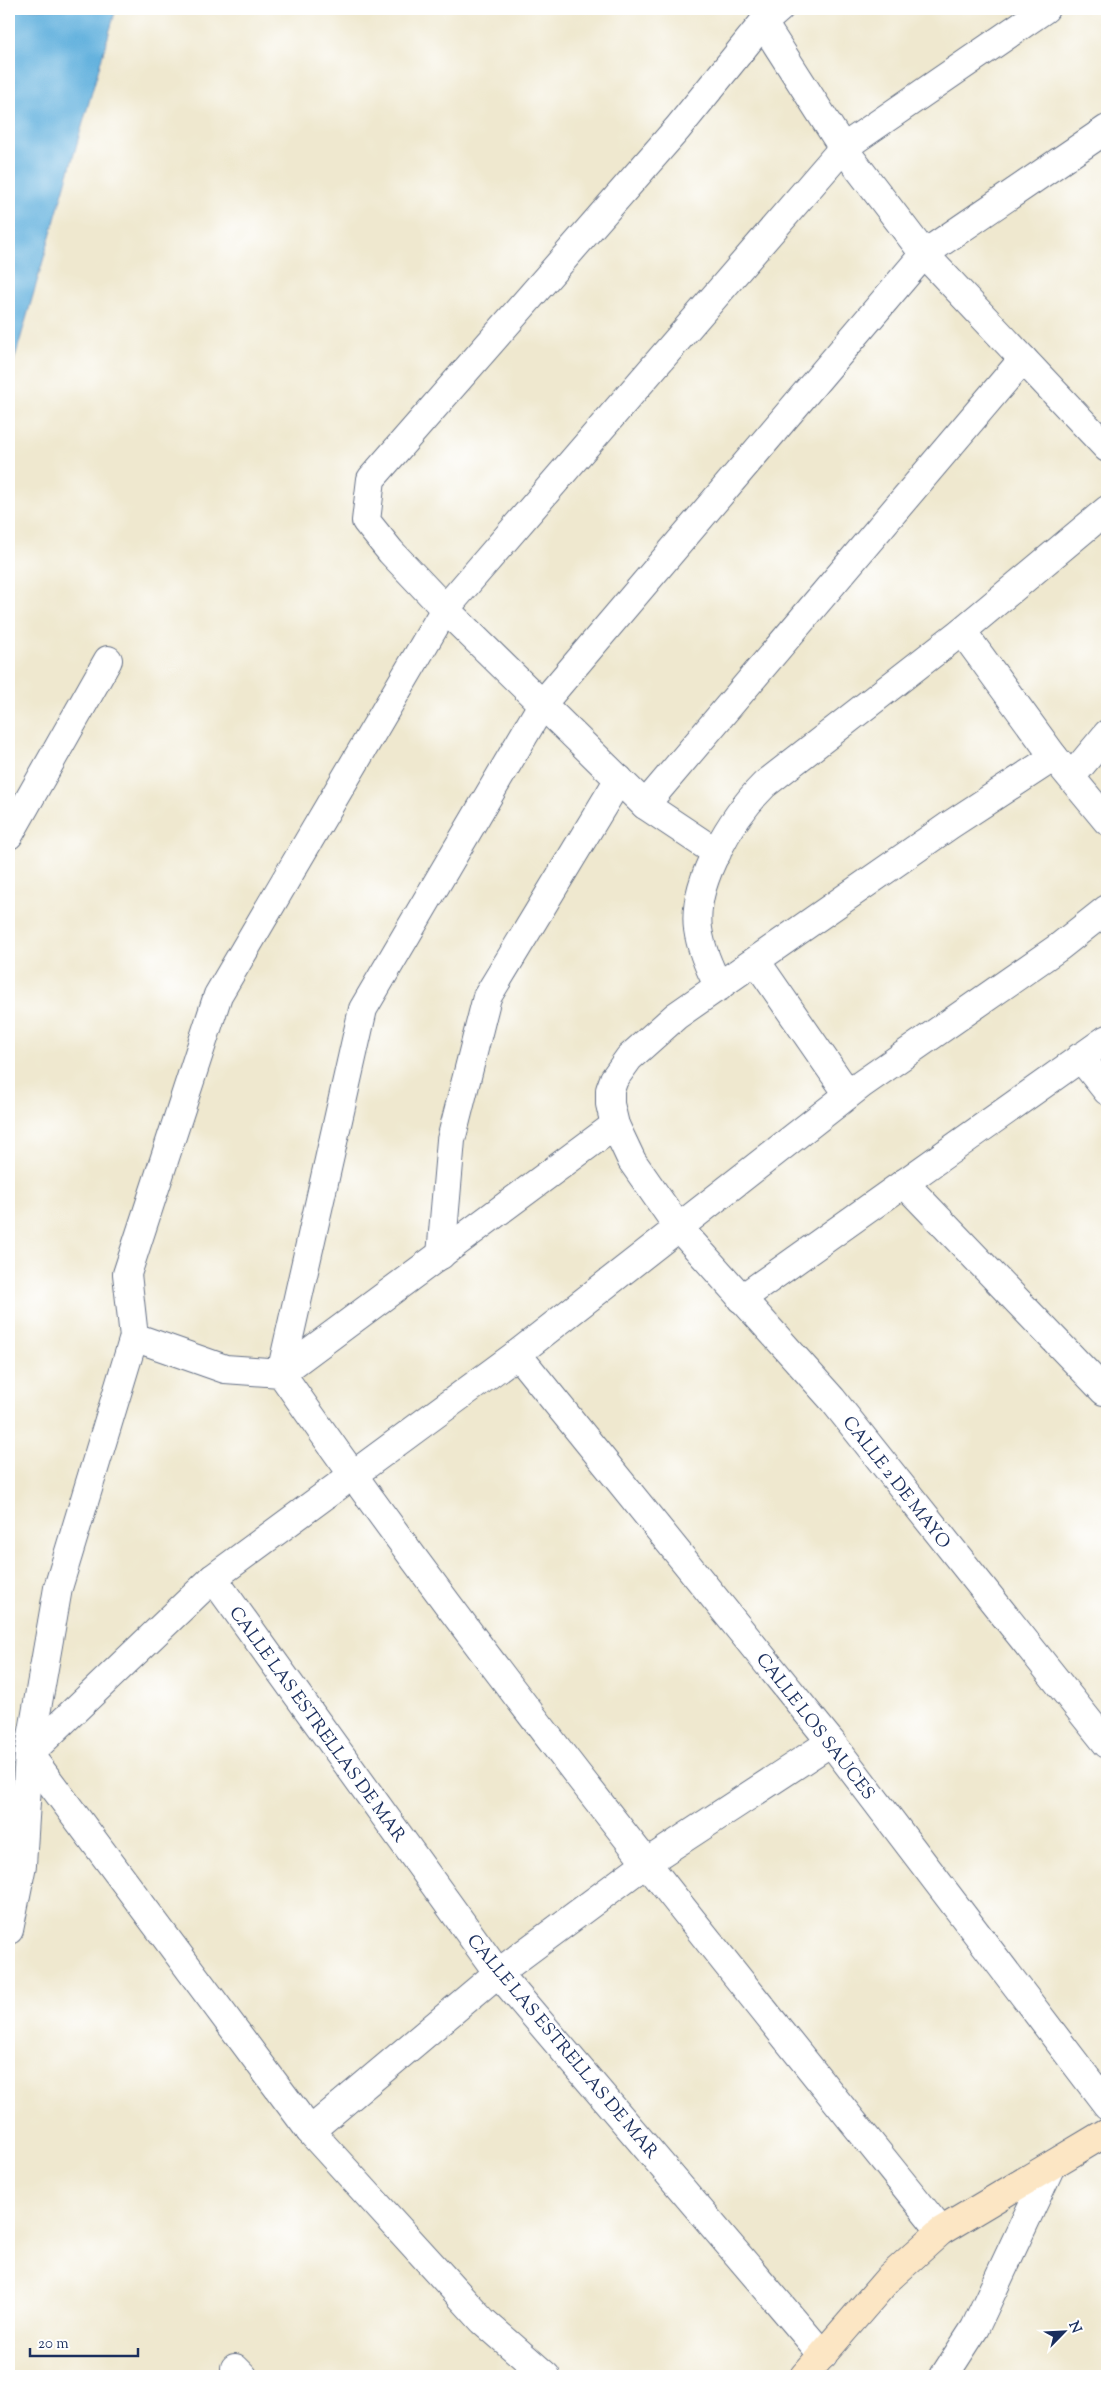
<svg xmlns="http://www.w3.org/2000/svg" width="1116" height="2385" viewBox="0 0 1116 2385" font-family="'Sorts Mill Goudy',serif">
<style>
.water{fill:#65b2de;stroke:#40709e}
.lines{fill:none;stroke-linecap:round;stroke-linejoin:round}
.street-casing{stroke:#657086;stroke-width:30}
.secondary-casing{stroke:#657086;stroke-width:30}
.street{stroke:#fff;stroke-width:28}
.secondary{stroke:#fce6c4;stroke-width:28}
.labels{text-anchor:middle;stroke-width:4;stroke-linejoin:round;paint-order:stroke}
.street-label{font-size:18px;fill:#1b2f5e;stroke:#fff}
</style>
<rect width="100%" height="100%" fill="#fff"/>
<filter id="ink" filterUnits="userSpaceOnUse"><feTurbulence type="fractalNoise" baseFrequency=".02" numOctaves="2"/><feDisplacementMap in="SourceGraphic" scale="10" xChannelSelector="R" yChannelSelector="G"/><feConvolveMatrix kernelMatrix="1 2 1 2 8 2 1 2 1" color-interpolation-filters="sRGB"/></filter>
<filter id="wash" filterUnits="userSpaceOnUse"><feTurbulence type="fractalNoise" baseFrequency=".0096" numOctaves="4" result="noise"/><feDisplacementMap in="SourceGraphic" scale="20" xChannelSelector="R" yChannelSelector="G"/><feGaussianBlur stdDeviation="1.12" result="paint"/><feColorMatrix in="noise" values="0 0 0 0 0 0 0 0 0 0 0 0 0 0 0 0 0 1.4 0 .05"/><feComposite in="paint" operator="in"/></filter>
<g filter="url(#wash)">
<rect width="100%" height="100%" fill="#efe8cf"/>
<polygon class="water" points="9,9 116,9 9,378"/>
</g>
<g filter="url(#ink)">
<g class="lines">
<g class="street-casing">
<g id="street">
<polyline points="763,23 843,148 924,254 1107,448"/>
<polyline points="962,631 1054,757 1107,821"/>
<polyline points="1054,757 950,825 676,1016 629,1058 614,1079 610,1090 610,1104 615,1125 632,1161 678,1227 832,1399 1107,1744"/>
<polyline points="1072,776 1107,734"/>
<polyline points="645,805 1023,359"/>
<polyline points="9,835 108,660"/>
<polyline points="717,853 645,805 445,609 391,552 366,521 371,479 678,128 763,23 779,9"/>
<polyline points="756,961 848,1094"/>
<path d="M719,987C709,968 701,950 698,929C692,882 732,817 764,785L962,631L1107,510"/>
<polyline points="1080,1057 1107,1091"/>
<polyline points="904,1183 1104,1391"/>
<polyline points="441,1255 451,1140 487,997 619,779"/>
<polyline points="741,1299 1107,1039"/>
<polyline points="517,1354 831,1742 1107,2105"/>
<polyline points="281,1373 363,1009 543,703 924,254 1107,129"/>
<polyline points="281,1373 615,1125"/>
<polyline points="213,1578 498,1973 823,2355"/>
<polyline points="9,1930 22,1865 29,1754 58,1588 134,1337"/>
<polyline points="310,2131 498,1973 646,1863 831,1742"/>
<path d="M941,2231C715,1950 487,1670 281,1373L225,1369L134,1337L127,1274L218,995L445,609L843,148L1045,9"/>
<polyline points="235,2368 243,2376"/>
<polyline points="546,2376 483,2321 310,2131 29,1754 213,1578 517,1354 862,1084 1059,947 1107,909"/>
<polyline points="944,2376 975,2328 1051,2166"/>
</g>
</g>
<g class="secondary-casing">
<polyline id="secondary" points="804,2376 888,2279 941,2231 1107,2132"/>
</g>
<use href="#street" class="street"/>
<use href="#secondary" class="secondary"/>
</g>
</g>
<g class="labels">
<g class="street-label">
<text transform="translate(897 1482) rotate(52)" y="6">CALLE 2 DE MAYO</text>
<text transform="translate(318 1724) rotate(54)" y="6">CALLE LAS ESTRELLAS DE MAR</text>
<text transform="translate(816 1726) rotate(52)" y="6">CALLE LOS SAUCES</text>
<text transform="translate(563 2046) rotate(50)" y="6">CALLE LAS ESTRELLAS DE MAR</text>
</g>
</g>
<rect width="1116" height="2385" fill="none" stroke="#fff" stroke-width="30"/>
<g transform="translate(1064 2332) rotate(66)" stroke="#ffffff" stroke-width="4" paint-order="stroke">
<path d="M0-4L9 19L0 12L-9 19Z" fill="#1b2f5e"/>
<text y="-8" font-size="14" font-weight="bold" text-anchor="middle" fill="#1b2f5e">N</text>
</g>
<path d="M30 2348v8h108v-8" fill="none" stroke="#1b2f5e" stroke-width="2.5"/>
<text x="38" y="2348" font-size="15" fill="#1b2f5e" stroke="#ffffff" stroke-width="4" paint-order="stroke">20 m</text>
</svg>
